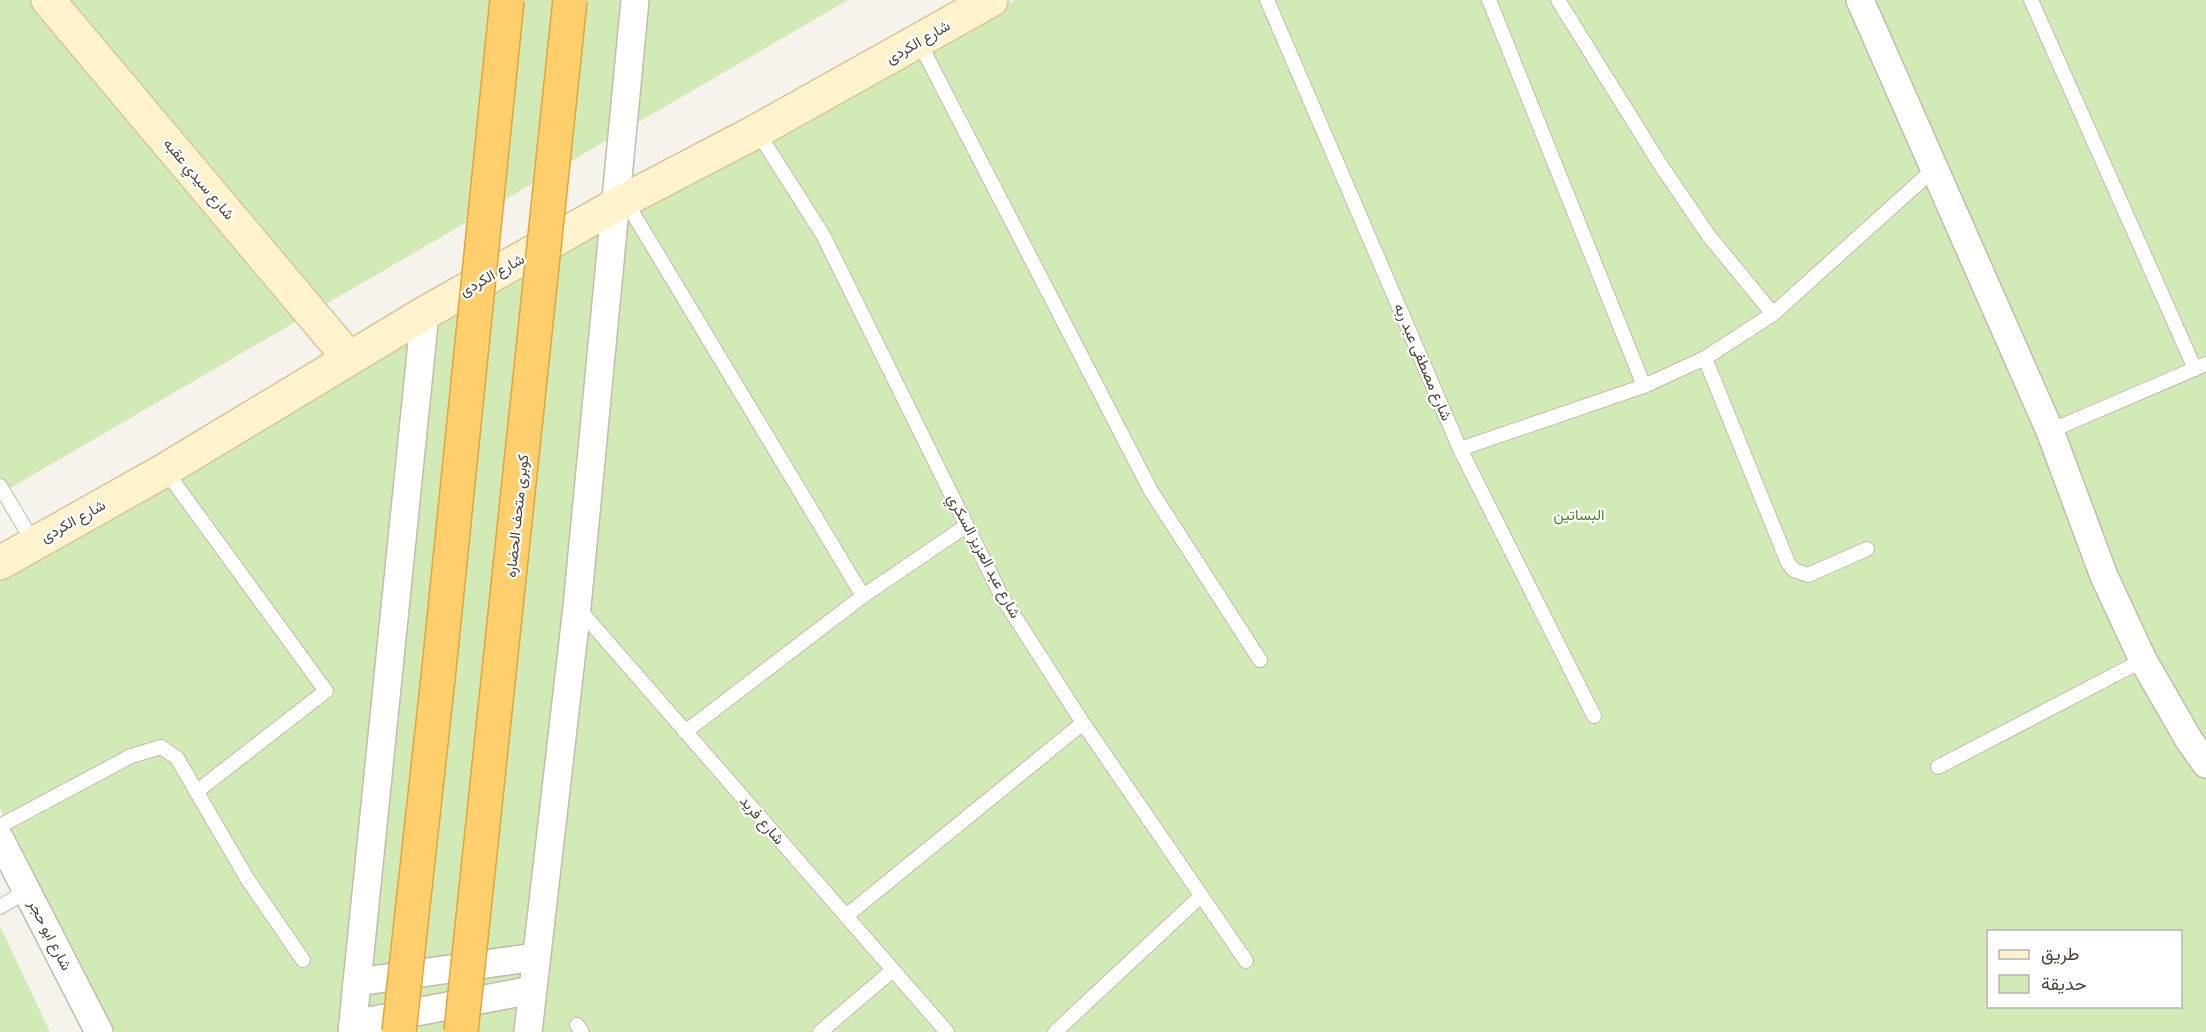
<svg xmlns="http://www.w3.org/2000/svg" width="2206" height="1032" viewBox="0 0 2206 1032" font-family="'PT Sans Narrow',Vazirmatn,sans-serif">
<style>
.green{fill:#d2eab5;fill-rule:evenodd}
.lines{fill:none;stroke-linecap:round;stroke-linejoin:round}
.lane-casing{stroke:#c2bbae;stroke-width:16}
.street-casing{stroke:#c2bbae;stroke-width:30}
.secondary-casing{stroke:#d6c79b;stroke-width:36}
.lane{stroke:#fff;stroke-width:14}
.street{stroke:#fff;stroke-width:27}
.secondary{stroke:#fff3cd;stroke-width:33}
.highway-bridge-casing{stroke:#e0a43c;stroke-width:36;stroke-linecap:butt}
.highway-bridge{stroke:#ffcf6e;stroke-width:33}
.labels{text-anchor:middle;stroke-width:4.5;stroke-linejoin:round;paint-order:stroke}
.street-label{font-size:15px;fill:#4b4439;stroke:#fff}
.park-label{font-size:15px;fill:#4a7f2a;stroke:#fff}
</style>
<rect width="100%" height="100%" fill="#f6f3ec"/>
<g class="green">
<polygon points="0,0 848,0 0,494"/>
<path d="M1015,0H2206V1032H111L0,808V570ZM1988,932H2180V1006H1988Z"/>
<polygon points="0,926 50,1032 0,1032"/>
</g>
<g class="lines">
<g class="lane-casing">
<g id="lane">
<polyline points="1267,0 1460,449 1594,716"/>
<polyline points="1489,0 1644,386"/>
<polyline points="1558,0 1660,164 1709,236 1773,314"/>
<polyline points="2031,0 2195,369"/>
<polyline points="919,42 1151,491 1260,660"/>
<polyline points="757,131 823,235 1002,597 1083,723 1246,961"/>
<polyline points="625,200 863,596"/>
<polyline points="1705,358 1788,563 1794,570 1808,575 1867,549"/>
<polyline points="2050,431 2206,364"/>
<polyline points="1460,449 1644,386 1705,358 1773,314 1934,169"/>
<polyline points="165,470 326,691 196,792"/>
<polyline points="0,486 34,543"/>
<polyline points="578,608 947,1032"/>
<polyline points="685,732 863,596 966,526"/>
<polyline points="1938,767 2143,660"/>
<polyline points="0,826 131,756 161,747 177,758 248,880 303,960"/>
<polyline points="0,907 27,891"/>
<polyline points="846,916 1083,723"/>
<polyline points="577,1025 582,1032"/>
<polyline points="820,1032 893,970"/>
<polyline points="1055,1032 1201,896"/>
</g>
</g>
<g class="street-casing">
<g id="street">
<polyline points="1860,0 2050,431 2104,576 2143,660 2189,740 2206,764"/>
<polyline points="0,839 99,1032"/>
<polyline points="357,982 535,957"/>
<polyline points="353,1024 532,990"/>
<polyline points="352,1032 425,313"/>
<polyline points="528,1032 577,607 635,0"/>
</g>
</g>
<g class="secondary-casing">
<g id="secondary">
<polyline points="48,0 349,358"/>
<polyline points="0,563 165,470 425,313 625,200 757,131 991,0"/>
</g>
</g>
<use href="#lane" class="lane"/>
<use href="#street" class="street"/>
<use href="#secondary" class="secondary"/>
<g class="highway-bridge-casing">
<g id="highway-bridge">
<polyline points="399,1032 439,669 507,0"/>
<polyline points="461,1032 570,0"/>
</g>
</g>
<use href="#highway-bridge" class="highway-bridge"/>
</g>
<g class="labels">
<g class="street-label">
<text transform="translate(918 42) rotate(-30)" y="5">شارع الكردى</text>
<text transform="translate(199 179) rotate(50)" y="5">شارع سيدي عقبه</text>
<text transform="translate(492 275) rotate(-29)" y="5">شارع الكردى</text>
<text transform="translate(1423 362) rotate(67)" y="5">شارع مصطفى عبد ربه</text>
<text transform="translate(517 516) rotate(-84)" y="5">كوبرى متحف الحضاره</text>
<text transform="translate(73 521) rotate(-29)" y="5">شارع الكردى</text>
<text transform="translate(984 556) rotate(62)" y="5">شارع عبد العزيز السكري</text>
<text transform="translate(762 820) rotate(49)" y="5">شارع فريد</text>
<text transform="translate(50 935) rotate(63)" y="5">شارع ابو حجر</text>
</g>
<g class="park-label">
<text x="1579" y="520">البساتين</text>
</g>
</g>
<rect x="1987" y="930" width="195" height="78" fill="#ffffff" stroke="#b7b4b0" stroke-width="1.5"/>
<rect x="1999" y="950" width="30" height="9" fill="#fff3cd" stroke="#b7b4b0" stroke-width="1.5"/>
<text x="2041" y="960" font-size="18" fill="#4b4439">طريق</text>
<rect x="1999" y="975" width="30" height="18" fill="#d2eab5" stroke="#b7b4b0" stroke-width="1.5"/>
<text x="2041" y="990" font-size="18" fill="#4b4439">حديقة</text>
</svg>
